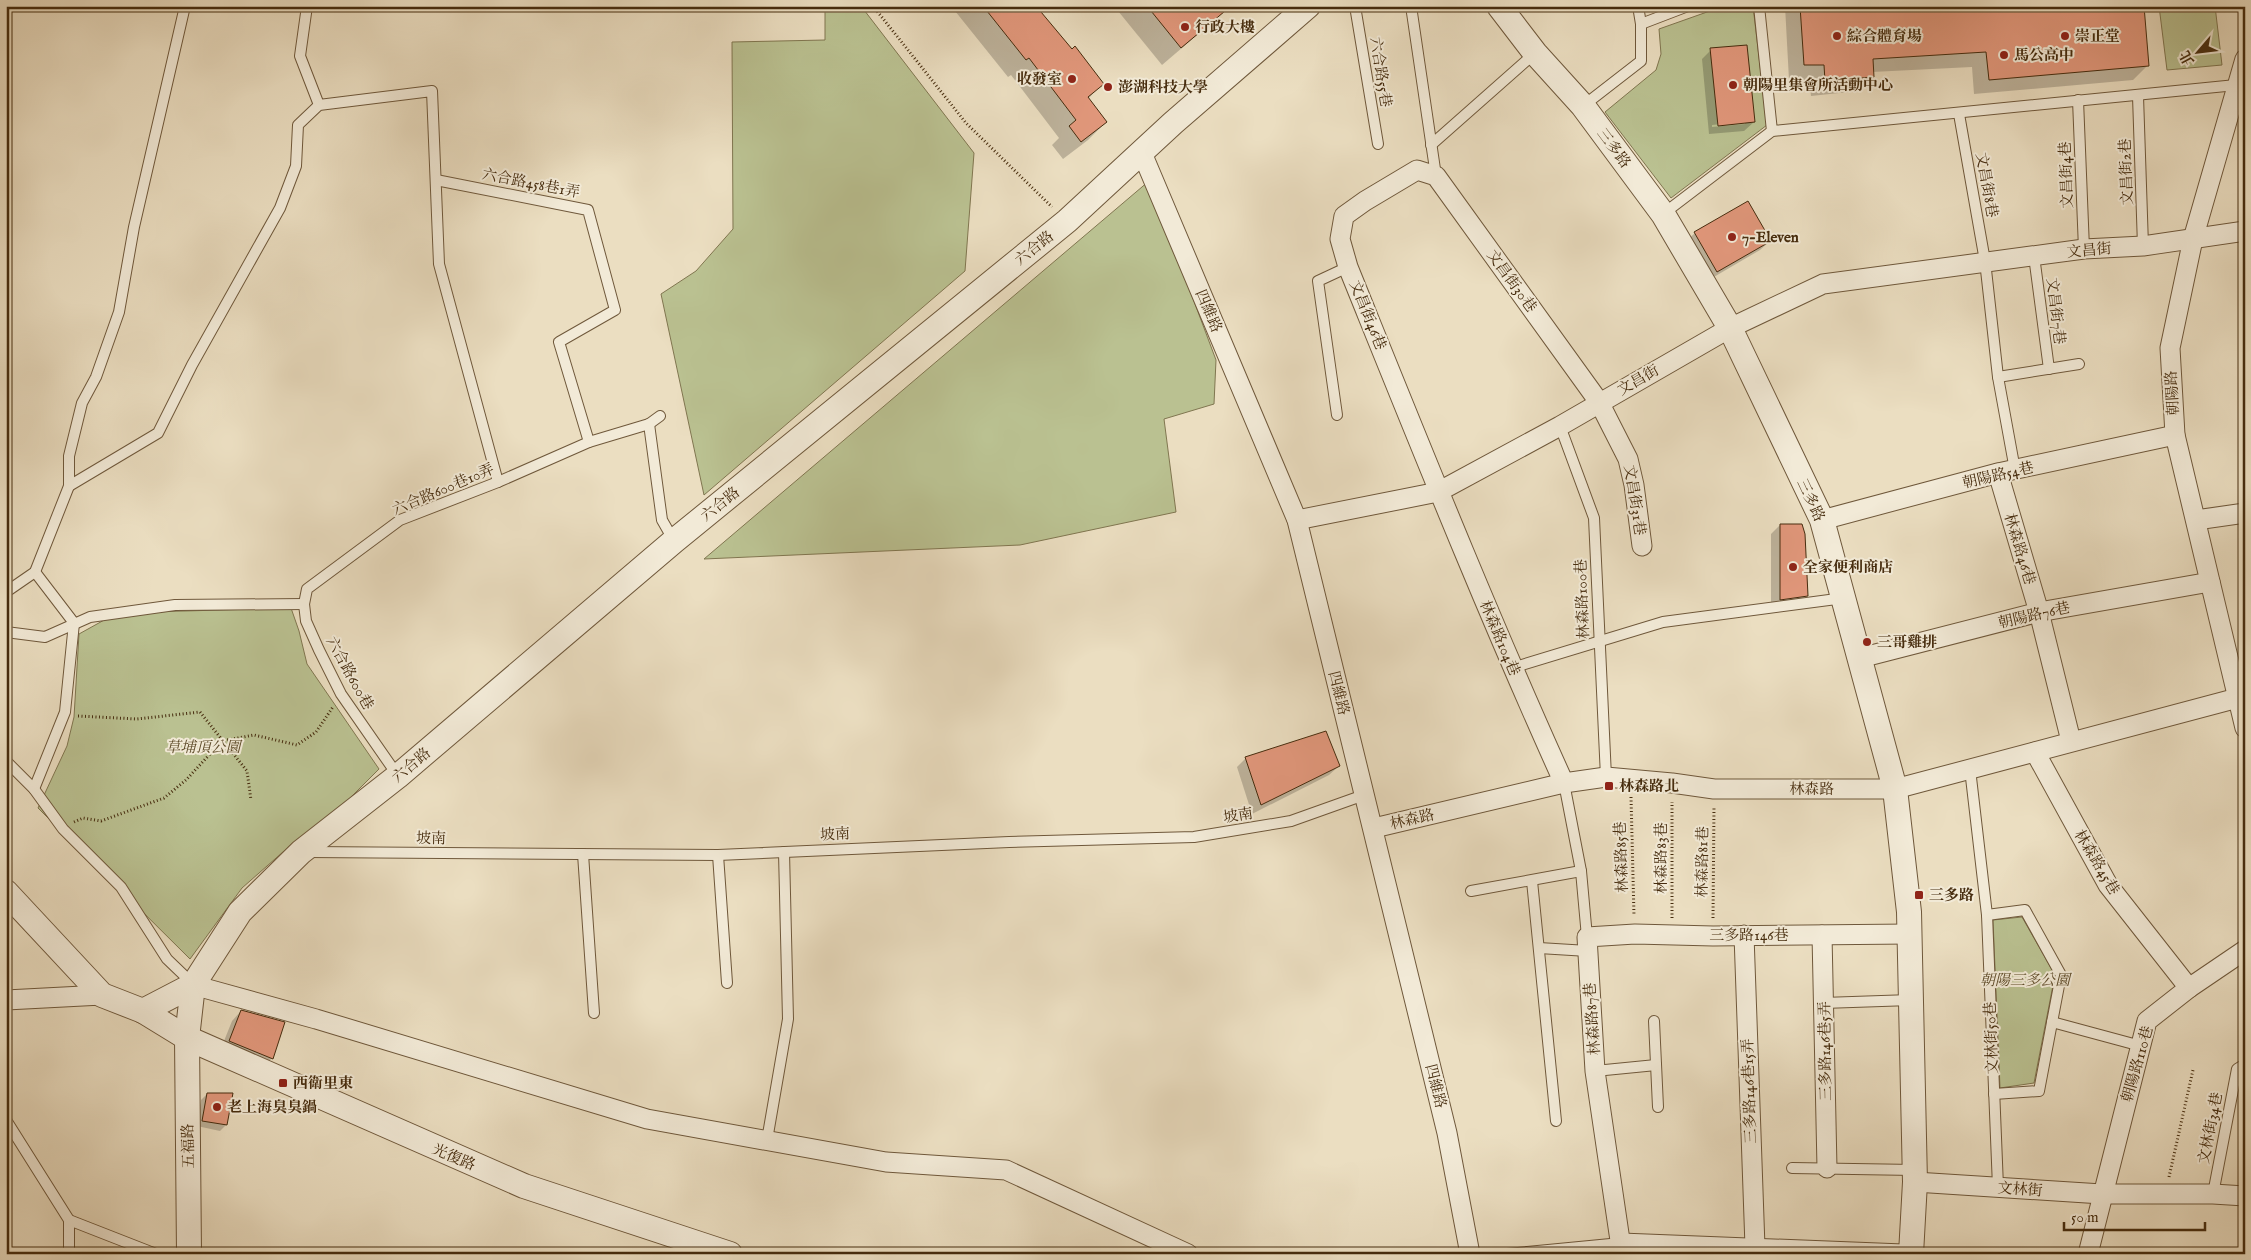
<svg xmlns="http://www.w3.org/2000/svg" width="2251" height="1260" viewBox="0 0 2251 1260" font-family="'IM FELL English','Noto Serif TC',serif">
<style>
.green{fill:#bac191;stroke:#807650}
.shadow{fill:#0003;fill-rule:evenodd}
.building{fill:#e1977b;stroke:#462c0e}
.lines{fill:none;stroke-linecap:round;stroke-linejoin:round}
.service-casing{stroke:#6f583b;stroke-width:12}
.minor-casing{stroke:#6f583b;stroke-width:21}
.tertiary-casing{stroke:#6f583b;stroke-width:26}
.path{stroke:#462c0e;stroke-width:3;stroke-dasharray:1 2.5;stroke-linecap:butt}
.service{stroke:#f2ead7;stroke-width:10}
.minor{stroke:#f2ead7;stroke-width:19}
.tertiary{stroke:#f2ead7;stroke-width:24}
.poi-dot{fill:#8f2418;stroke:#f2ead7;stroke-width:2}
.labels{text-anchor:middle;stroke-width:4;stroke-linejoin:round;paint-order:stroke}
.poi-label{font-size:15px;font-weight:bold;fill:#462c0e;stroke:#f2ead7;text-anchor:start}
.street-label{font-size:15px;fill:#462c0e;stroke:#f2ead7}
.park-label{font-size:15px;font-style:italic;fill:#5d4a28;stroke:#f2ead7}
</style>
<rect width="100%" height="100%" fill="#ebdec1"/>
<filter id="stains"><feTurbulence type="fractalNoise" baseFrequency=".004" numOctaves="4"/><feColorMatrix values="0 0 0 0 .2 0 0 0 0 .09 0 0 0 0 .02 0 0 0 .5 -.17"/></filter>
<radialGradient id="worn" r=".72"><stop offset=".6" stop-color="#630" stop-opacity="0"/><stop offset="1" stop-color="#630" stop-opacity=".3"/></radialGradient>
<g class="green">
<polygon points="825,6 861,6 974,153 965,271 704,495 661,294 696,271 733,229 732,42 825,40"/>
<polygon points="1724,6 1753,6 1767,125 1671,198 1605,112 1656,70 1661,54 1659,29"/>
<polygon points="2159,6 2215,6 2222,65 2167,70"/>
<polygon points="1149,181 1216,360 1214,404 1164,419 1176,512 1020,545 704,559"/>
<polygon points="291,608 299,631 307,664 379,769 340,808 292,844 242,888 190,959 38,808 67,746 74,717 79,634 106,619 150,612"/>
<polygon points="2022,917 2055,975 2034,1083 2000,1088 1993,920"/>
</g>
<g class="shadow">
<polygon points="951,6 1035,6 1102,84 1088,99 1106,122 1088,140 1063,159 1052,145 1059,138 1011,75 1008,77"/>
<polygon points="1114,6 1231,6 1162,65"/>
<polygon points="1785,6 2142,6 2148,65 2133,80 1974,94 1972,67 1872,72 1873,76 1858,91 1811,96 1809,80 1789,80"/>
<path d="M1711,50L1754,122L1744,131L1709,134L1702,59ZM1745,122V124L1712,127V125Z"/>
<polygon points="1748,203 1770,241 1760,250 1707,281 1685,242 1695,233"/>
<polygon points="1780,525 1806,595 1797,605 1771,608 1771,534"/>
<polygon points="1246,758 1339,766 1329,775 1252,814 1237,767"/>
<polygon points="241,1011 284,1023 271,1059 262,1068 220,1051 232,1021"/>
<polygon points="207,1094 232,1094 226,1125 220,1131 197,1126 201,1100"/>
</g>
<g class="building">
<polygon points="983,6 1036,6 1072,49 1075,46 1104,84 1088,97 1107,122 1081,142 1069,126 1076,120 1029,58 1026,60"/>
<polygon points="1147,6 1231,6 1181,48"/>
<polygon points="1800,6 2144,6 2149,66 1989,80 1986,52 1873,59 1874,77 1825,81 1824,65 1804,65"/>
<polygon points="1747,45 1755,122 1718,126 1710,48"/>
<polygon points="1748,201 1771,241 1717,272 1694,232"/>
<polygon points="1780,524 1802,524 1805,534 1808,596 1780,600"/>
<polygon points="1326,731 1340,766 1261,805 1245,757"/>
<polygon points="241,1010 285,1022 273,1059 229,1041"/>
<polygon points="207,1093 233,1093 227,1125 202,1121"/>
</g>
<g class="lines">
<g class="service-casing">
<g id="service">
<polyline points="307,6 300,56 319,105"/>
<polyline points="1355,6 1378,144"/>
<polyline points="1411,6 1436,176"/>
<polyline points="1759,6 1772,131"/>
<polyline points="1641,24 1688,6"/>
<polyline points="2138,96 2143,246"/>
<polyline points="2078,100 2084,249"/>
<polyline points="1583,106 1641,61 1641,24 1638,6"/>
<polyline points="1959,114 1985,261 1998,377 2015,470"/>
<polyline points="1431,145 1535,53"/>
<polyline points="436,180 588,210 615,310 559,342 589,442"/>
<polyline points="1663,214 1772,131 2236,85"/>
<polyline points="2034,256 2049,369"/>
<polyline points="1998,377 2079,364"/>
<polyline points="1337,415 1318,281 1348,267"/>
<polyline points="649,424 662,520 674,541"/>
<polyline points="1560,426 1594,518 1606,777"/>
<polyline points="69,486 158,433 192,365 280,208 296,166 298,125 319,105 432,91 439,264 498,482"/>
<polyline points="6,592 35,572 69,486 69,456 82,403 96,377 119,312 134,227 185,6"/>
<polyline points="6,632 45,637 90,617 175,605 304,604"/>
<polyline points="1512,668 1663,622 1844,598"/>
<polyline points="6,761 34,789 63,829 121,887 167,959 193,984"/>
<polyline points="1970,769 1987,915 1998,1187"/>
<polyline points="398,776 341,694 319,650 306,621 304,604 307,589 400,520 498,482 589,442 649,424 660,416"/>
<polyline points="1564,783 1581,871 1587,937"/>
<polyline points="34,789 65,712 74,623 35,572"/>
<polyline points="308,852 718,855 1009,842 1194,837 1291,821 1364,795"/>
<polyline points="583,854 594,1013"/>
<polyline points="718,855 727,983"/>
<polyline points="1532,881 1556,1121"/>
<polyline points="1471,891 1581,871"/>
<polyline points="1987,915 2025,910 2061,975 2039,1091 1994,1094"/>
<polyline points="1539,948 1588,951"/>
<polyline points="1823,1003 1911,1000"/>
<polyline points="1654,1021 1658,1107"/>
<polyline points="2052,1022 2141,1046"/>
<polyline points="1595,1071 1656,1065"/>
<polyline points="6,1120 69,1220 69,1254"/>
<polyline points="767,1140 788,1019 784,852"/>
<polyline points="1792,1168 1915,1170"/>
<polyline points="2213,1194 2237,1069 2245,1064"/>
<polyline points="69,1220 156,1254"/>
<polyline points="1507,1254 1621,1243"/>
</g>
</g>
<g class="minor-casing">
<g id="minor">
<polyline points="2245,59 2193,239 2170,348 2175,435 2245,728"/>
<polyline points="1142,153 1297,520 1447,1133 1470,1254"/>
<polyline points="1998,473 2039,612 2071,741"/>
<polyline points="1297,520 1438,492 1560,426 1730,328 1823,284 2084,249 2143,246 2245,231"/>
<polyline points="1822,520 1998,473 2175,435"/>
<polyline points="2196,520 2245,513"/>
<polyline points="1860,658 2039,612 2210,582"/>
<polyline points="2035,752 2108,885 2189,988"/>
<path d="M1564,783C1487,613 1418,440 1348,267L1340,239L1344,216L1365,201L1417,170L1436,176L1599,402L1628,459L1634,485L1642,546"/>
<polyline points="1374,828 1564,783 1606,777 1672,783 1714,789 1895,789 2245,696"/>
<polyline points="1744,935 1755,1247"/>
<polyline points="1822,935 1827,1168"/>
<polyline points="193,985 316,1019 647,1119 886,1162 1006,1170 1188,1254"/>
<polyline points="6,1000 102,995"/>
<polyline points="1915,1182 2102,1194 2213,1194 2245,1196"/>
<polyline points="1621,1243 1903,1254"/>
<polyline points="1622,1254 1595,1071 1587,937 1635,934 1713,936 1910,934"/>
<polyline points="2088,1254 2147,1021 2189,988 2245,950"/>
</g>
</g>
<g class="tertiary-casing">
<g id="tertiary">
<polyline points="1499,6 1535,53 1583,106 1663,214 1730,328 1822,520 1895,789 1909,912 1915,1182 1911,1254"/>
<polyline points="6,892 102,995 143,1011 187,1038 524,1186 730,1254"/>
<polyline points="143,1011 193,985"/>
<polyline points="189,1254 187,1038 193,985 240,912 301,852 398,776 674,541 1067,221 1173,123 1308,6"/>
</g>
</g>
<g class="path">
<polyline points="873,6 966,123 1052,207"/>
<polyline points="78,716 137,719 200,712 247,771 251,800"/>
<polyline points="1631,797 1634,916"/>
<polyline points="74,822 83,818 101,821 164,798 186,780 222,741 254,735 297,745 316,732 333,707"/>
<polyline points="1672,918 1672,802"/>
<polyline points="1713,918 1714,806"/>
<polyline points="2169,1177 2193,1070"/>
</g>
<use href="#service" class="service"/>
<use href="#minor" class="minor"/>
<use href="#tertiary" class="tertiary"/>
</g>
<g class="poi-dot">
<circle cx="1185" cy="27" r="5"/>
<circle cx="1837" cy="36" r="5"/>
<circle cx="2065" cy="36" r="5"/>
<circle cx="2004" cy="55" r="5"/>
<circle cx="1072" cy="79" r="5"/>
<circle cx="1733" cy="85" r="5"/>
<circle cx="1108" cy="87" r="5"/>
<circle cx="1732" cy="237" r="5"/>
<circle cx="1793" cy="567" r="5"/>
<circle cx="1867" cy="642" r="5"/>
<rect x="1604" y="781" width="10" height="10" rx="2.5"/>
<rect x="1914" y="890" width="10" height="10" rx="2.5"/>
<rect x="278" y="1078" width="10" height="10" rx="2.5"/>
<circle cx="217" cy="1107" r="5"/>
</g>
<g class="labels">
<g class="poi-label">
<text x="1195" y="32">行政大樓</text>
<text x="1847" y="41">綜合體育場</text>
<text x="2075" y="41">崇正堂</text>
<text x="2014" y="60">馬公高中</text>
<text x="1062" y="84" text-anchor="end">收發室</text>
<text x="1743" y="90">朝陽里集會所活動中心</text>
<text x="1118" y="92">澎湖科技大學</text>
<text x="1742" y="242">7-Eleven</text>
<text x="1803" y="572">全家便利商店</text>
<text x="1877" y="647">三哥雞排</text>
<text x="1619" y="791">林森路北</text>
<text x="1929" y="900">三多路</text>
<text x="293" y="1088">西衛里東</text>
<text x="227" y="1112">老上海臭臭鍋</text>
</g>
<g class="street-label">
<text transform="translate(1381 72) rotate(81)" y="5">六合路55巷</text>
<text transform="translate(1614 148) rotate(53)" y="5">三多路</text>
<text transform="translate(2126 172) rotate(-92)" y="5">文昌街2巷</text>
<text transform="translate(2066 175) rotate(-92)" y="5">文昌街4巷</text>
<text transform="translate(531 183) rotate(11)" y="5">六合路458巷1弄</text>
<text transform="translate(1987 185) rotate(80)" y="5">文昌街8巷</text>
<text transform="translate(1034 248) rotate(-39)" y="5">六合路</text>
<text transform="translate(2089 250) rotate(-5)" y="5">文昌街</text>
<text transform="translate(1512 281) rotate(54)" y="5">文昌街30巷</text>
<text transform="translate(1209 311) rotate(67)" y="5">四維路</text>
<text transform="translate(2056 311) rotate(83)" y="5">文昌街7巷</text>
<text transform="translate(1368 315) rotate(68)" y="5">文昌街46巷</text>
<text transform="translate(1638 380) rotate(-30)" y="5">文昌街</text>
<text transform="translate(2172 393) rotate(-93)" y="5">朝陽路</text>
<text transform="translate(1998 475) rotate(-13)" y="5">朝陽路54巷</text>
<text transform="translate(443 489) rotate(-23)" y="5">六合路600巷10弄</text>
<text transform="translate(1635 500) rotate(81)" y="5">文昌街31巷</text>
<text transform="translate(1811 500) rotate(65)" y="5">三多路</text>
<text transform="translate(720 504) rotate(-39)" y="5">六合路</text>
<text transform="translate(2020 549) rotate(73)" y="5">林森路46巷</text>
<text transform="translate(1582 599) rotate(-92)" y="5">林森路100巷</text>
<text transform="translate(2034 615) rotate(-13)" y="5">朝陽路76巷</text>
<text transform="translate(1500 638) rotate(67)" y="5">林森路104巷</text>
<text transform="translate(350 673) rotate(61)" y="5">六合路600巷</text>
<text transform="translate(1339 693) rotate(76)" y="5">四維路</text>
<text transform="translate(411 765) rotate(-40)" y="5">六合路</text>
<text x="1812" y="794">林森路</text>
<text transform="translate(1238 815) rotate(-9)" y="5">坡南</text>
<text transform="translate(1412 819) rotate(-13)" y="5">林森路</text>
<text transform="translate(835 834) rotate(-3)" y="5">坡南</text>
<text transform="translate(431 838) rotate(1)" y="5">坡南</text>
<text transform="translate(1621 857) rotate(-92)" y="5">林森路85巷</text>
<text transform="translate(1661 858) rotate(-90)" y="5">林森路83巷</text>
<text transform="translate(1702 862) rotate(-89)" y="5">林森路81巷</text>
<text transform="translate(2097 862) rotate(59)" y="5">林森路45巷</text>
<text x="1749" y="940">三多路146巷</text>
<text transform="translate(1592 1019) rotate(-94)" y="5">林森路87巷</text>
<text transform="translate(1991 1038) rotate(-92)" y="5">文林街50巷</text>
<text transform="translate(1825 1051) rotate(-91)" y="5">三多路146巷5弄</text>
<text transform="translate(2137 1064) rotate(-74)" y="5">朝陽路110巷</text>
<text transform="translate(1436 1086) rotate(76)" y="5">四維路</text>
<text transform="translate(1749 1091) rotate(-92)" y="5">三多路146巷15弄</text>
<text transform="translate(2210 1128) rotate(-79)" y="5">文林街34巷</text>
<text transform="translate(188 1146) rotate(-91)" y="5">五福路</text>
<text transform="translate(454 1157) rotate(23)" y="5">光復路</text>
<text transform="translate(2020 1189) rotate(4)" y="5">文林街</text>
</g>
<g class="park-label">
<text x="203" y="752">草埔頂公園</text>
<text x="2025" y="985">朝陽三多公園</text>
</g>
</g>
<rect width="2251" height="1260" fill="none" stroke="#ebdec1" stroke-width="25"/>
<rect x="8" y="8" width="2236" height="1245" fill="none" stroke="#462c0e" stroke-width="2.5"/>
<rect x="12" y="12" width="2226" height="1235" fill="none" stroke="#462c0e"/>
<g transform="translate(2198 52) rotate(242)" stroke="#f2ead7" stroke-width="4" paint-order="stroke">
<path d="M0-4L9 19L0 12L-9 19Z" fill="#462c0e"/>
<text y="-8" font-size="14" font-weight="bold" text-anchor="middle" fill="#462c0e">北</text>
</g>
<path d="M2064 1222v8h141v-8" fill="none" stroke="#462c0e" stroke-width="2.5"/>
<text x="2071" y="1222" font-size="15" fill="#462c0e" stroke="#f2ead7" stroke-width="4" paint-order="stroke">50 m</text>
<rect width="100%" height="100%" filter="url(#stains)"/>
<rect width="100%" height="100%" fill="url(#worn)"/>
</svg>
